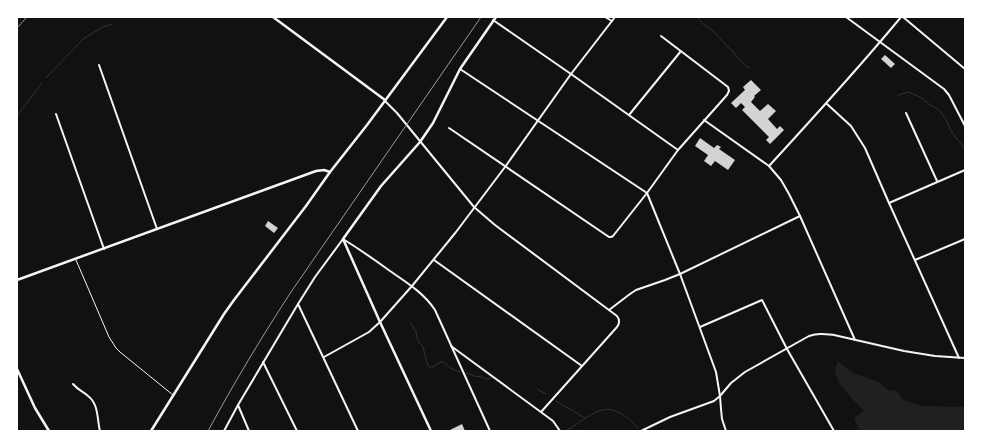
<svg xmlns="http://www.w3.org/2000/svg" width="982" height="448" viewBox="0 0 982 448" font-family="Lora,serif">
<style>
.green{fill:#202020}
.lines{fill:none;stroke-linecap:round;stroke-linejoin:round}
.stream{stroke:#333;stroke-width:1}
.building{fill:#d3d3d3}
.service{stroke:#f5f5f5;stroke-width:1}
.minor{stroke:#f5f5f5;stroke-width:2}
.tertiary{stroke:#f5f5f5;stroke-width:2.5}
.secondary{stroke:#f5f5f5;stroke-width:2.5}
.rail{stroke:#9a9a9a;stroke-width:1}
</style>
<rect width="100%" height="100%" fill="#111"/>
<path class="green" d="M838,361L853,373L879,382L888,390L897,391L903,400L922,406L965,407V431H860L854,418L864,411C855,401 836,384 835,370C835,367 837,364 838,361Z"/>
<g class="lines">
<g class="stream">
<polyline points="697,17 704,25 712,30 746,66 750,68"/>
<polyline points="46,78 83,39 103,27 112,24"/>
<polyline points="897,96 901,94 908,92 922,98 930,105 938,109 946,119 951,131 965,149"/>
<polyline points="17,116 42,83"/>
<path d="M411,323L416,332L418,341L423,347L427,363L430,368H431L441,362H443C447,366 454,371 460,372"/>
<path d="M466,373C470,373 470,375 474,376C478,377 482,376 486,379L491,378"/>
<polyline points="537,389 546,394"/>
<polyline points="556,401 585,418"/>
<path d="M565,431C581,424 599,402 618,412C625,415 632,422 638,428"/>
</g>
</g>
<g class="building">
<polygon points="885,55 895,64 891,68 881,59"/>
<polygon points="751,80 761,90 754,96 755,97 751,102 760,111 768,104 776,111 768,119 777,129 780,126 784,130 770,144 766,140 769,137 742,110 745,107 741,103 736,108 731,103 745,90 743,87"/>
<polygon points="700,138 714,148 717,145 721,147 719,149 735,160 728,170 715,161 711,166 704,161 708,155 695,146"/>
<polygon points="268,221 278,228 274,233 265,226"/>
<polygon points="462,424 465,431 448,431"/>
</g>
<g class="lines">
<polyline class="service" points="76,260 109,337 116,348 120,352 173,395"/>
<g class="minor">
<polyline points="605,17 612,21"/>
<polyline points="846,17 944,89 949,95 965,126"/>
<polyline points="903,17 965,69"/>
<polyline points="493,20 571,74 678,150"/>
<polyline points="99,65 157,229"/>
<polyline points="460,69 647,193 680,274 716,372 720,396 721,409 722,419 726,431"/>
<path d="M385,101L397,113L474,207L495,225L617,316C620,320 620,323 617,327L541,412"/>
<polyline points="827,104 851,126 865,148 889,203 959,358"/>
<polyline points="906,113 937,181"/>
<polyline points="56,114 104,249"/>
<polyline points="629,115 681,51"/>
<polyline points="704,120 769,166 781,180 789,194 800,216 855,340"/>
<polyline points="449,128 609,237 611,237 613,236 647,193 678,150 727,95 729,91 728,87 661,36"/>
<path d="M769,166C814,117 859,68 901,17"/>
<polyline points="889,203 965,170"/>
<polyline points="434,260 582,366"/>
<polyline points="915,260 965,239"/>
<polyline points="298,304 358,431"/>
<polyline points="609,310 630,294 636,290 665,280 680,274 800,216"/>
<polyline points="700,327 762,300 787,349 834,431"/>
<polyline points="451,346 549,418 553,421 560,431"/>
<polyline points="324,357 369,332 380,322 412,286 456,232 505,167 571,74 615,17"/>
<polyline points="263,362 297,431"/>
<path d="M73,384C79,391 83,391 88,396C99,404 97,420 100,431"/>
<polyline points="238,405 249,431"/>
<path d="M224,431L238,405L298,304L315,277L343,239C359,249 375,260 390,271C406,282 424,293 435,310L490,431"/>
<path d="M641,431L670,417L714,401L720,396L731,383L745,372L809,336C818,333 825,334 834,335L904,351L935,356L965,358"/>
</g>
<g class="tertiary">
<polyline points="273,17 385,100"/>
<polyline points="17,280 316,171 324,170 330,172"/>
<polyline points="17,369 35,408 49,431"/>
<polyline points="151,431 224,314 234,300 306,206 330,172 367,125 447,17"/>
</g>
<polyline class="secondary" points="431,431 380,322 343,239 381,186 420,142 433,123 460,69 496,17"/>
<g class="rail">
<polyline points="17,28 27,17"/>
<path d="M208,431C234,383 261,338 291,292L481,17"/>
</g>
</g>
<rect width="982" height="448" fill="none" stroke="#ffffff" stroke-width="36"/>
</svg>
